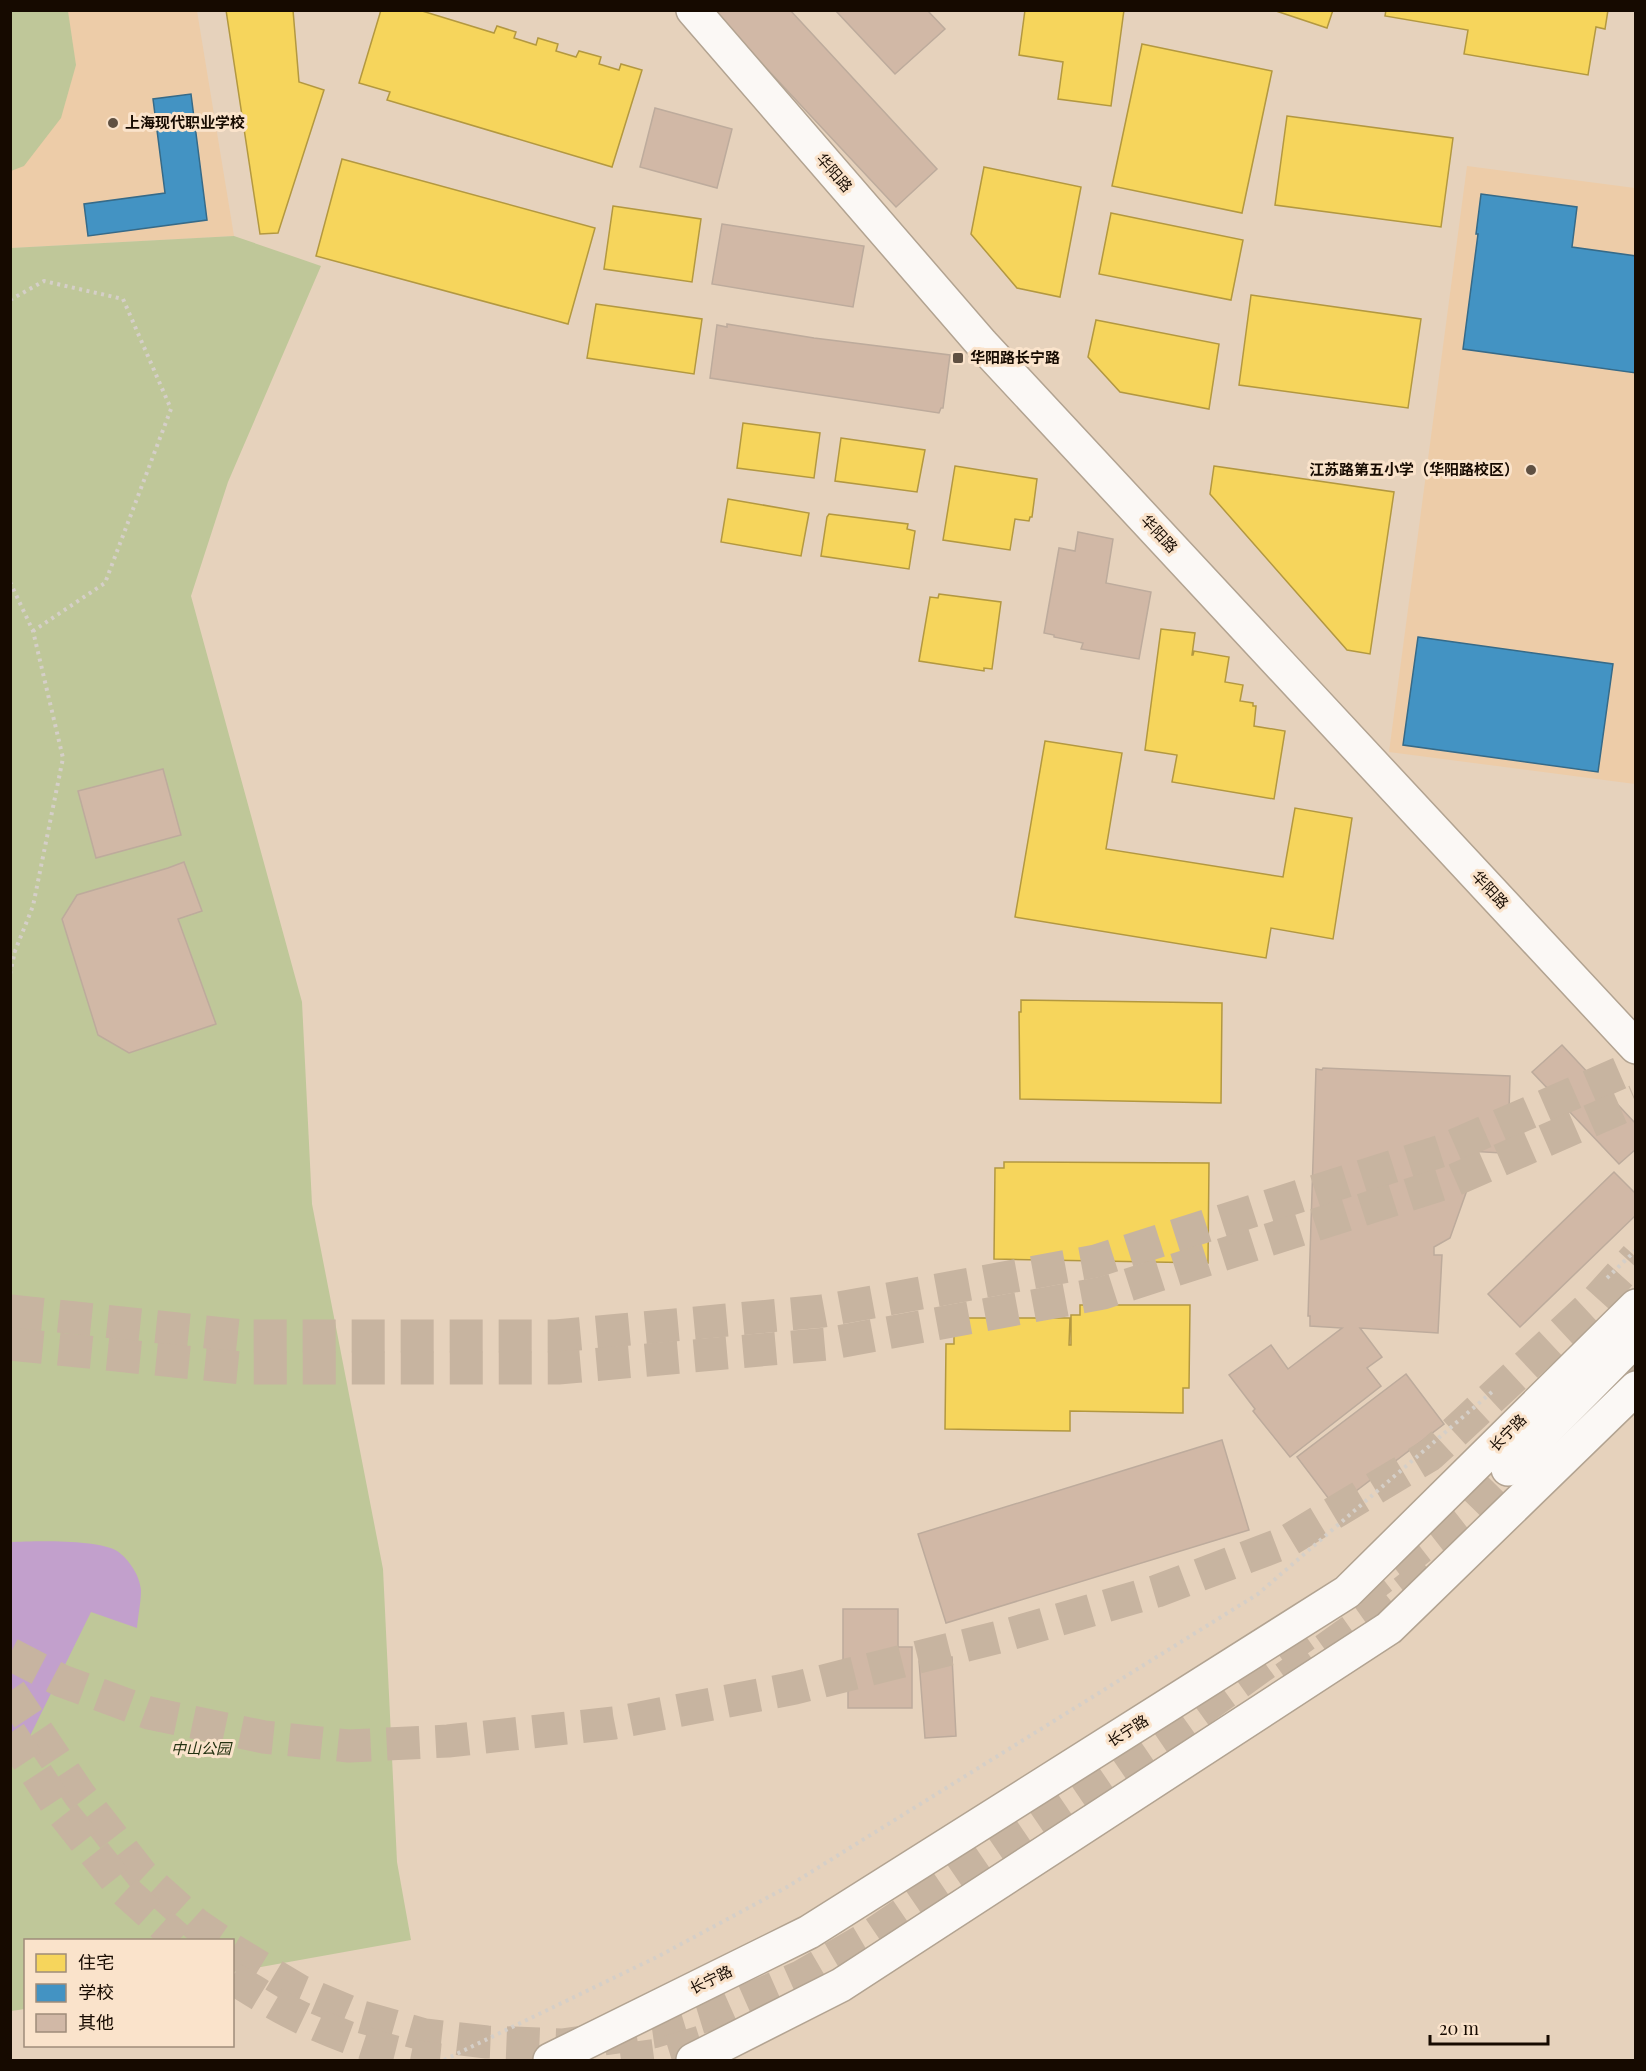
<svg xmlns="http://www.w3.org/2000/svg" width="1646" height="2071" viewBox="0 0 1646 2071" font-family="'Playfair Display','Noto Sans SC',serif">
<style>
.built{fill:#edcca8}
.green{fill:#bfc799}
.water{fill:#c2a0cc}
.homes{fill:#f6d55c;stroke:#b39840;stroke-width:1.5}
.schools{fill:#4393c3;stroke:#366a88;stroke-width:1.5}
.building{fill:#d1b8a6;stroke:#bdab9c;stroke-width:1.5}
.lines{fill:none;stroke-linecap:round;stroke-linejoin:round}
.highway-tunnel{stroke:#c7b4a0;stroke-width:33;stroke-dasharray:33 16;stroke-linecap:butt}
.secondary-casing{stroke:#b2a391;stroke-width:36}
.primary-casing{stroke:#b2a391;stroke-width:36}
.highway-casing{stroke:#b2a391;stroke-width:36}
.path{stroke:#d5cfc8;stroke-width:4;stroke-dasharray:3 4.5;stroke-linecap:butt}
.secondary{stroke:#fbf8f5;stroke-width:33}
.primary{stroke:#fbf8f5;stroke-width:33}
.highway{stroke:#fbf8f5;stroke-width:33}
.poi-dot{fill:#5f5042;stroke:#fae3cb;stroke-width:2}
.labels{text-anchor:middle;stroke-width:6;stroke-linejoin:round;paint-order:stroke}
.poi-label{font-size:15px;font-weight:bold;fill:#160a00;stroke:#fae3cb;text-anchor:start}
.street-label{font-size:15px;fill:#160a00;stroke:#fae3cb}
.park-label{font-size:15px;font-style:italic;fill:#233211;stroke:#fae3cb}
</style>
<rect width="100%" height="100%" fill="#e6d2bc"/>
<g class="built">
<polygon points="11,11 197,11 234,236 11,248"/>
<polygon points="1467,166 1635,188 1635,784 1389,752"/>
</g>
<g class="green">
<polygon points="11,10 68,11 76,65 61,118 24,166 11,171"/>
<polygon points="234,236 321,266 228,482 191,596 302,1002 312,1204 383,1569 397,1862 411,1940 233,1972 232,1940 26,1940 25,2009 11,2011 11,248"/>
</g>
<path class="water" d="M10,1542C35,1541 98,1539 117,1551C129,1559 140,1576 141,1590C141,1602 138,1616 137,1628L91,1612L28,1740L11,1753Z"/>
<g class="homes">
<polygon points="226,10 293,10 299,82 324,90 278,233 260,234"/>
<polygon points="381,10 419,10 494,33 497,26 516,32 514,38 536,45 538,38 558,44 556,51 576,57 579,51 601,57 599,64 619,70 621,64 642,70 612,167 387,100 390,92 359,83"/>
<polygon points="1025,10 1124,10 1111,106 1058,99 1063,62 1019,55"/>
<polygon points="1273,10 1333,10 1327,28"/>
<polygon points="1386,10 1608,10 1605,29 1596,27 1588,75 1464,54 1468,30 1385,16"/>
<polygon points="1142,44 1272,71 1242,213 1112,186"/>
<polygon points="1287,116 1453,138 1441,227 1275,205"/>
<polygon points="342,159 595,228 568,324 316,256"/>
<polygon points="984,167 1081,187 1060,297 1017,288 971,234"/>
<polygon points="613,206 701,219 692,282 604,269"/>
<polygon points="1111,213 1243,240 1231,300 1099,274"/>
<polygon points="1251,295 1421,319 1408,408 1239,385"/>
<polygon points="596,304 702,319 694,374 587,358"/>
<polygon points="1096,320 1219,344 1209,409 1120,392 1088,357"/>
<polygon points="743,423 820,433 814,478 737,468"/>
<polygon points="841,438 925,450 917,492 835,481"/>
<polygon points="955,466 1037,479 1032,517 1030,517 1029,521 1015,519 1010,550 943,540"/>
<polygon points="1214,466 1394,492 1370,654 1347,650 1210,494"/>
<polygon points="728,499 809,513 801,556 721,542"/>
<polygon points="829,514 908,524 907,529 915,531 909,569 821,556 827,517"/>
<polygon points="939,594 1001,602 992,669 984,668 984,671 919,661 930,597 938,598"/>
<polygon points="1161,629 1195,633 1192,655 1193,655 1194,651 1229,657 1225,682 1243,685 1240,701 1253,703 1253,706 1256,706 1254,726 1285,731 1274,799 1172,782 1177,755 1145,750"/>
<polygon points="1045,741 1122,753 1106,849 1283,877 1295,808 1352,818 1333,939 1271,928 1266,958 1015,917"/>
<polygon points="1021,1000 1222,1003 1221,1103 1020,1099 1019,1012 1021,1012"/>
<polygon points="1004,1162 1209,1163 1208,1263 994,1259 995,1168 1004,1168"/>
<polygon points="1080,1305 1190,1305 1189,1388 1183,1388 1183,1413 1070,1411 1070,1431 945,1429 946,1344 954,1344 954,1318 1070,1318 1069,1345 1071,1345 1071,1315 1080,1315"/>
</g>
<g class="schools">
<polygon points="191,94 207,220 88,236 84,204 165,193 153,99"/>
<polygon points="1481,194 1577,207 1572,247 1636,256 1636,373 1463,349 1478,234 1476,234"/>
<polygon points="1418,637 1613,664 1598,772 1403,745"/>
</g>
<g class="building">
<polygon points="712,10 790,10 937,169 896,207"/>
<polygon points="835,10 927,10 945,29 895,74"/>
<polygon points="655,108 732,129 717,188 640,167"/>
<polygon points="722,224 864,246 853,307 712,284"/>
<polygon points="727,324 814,338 950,355 943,408 941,408 939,413 710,378 717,325 727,327"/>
<polygon points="1078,532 1113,539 1106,583 1151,592 1139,659 1081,649 1083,643 1054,637 1054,635 1044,633 1059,548 1075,551"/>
<polygon points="163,769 181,835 96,858 78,791"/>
<polygon points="184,862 202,911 178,919 216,1024 129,1053 98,1035 62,919 77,895 168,868"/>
<polygon points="1562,1045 1636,1124 1636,1149 1619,1164 1532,1072"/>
<polygon points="1323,1068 1510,1076 1508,1148 1503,1147 1502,1153 1468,1151 1467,1190 1450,1238 1434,1247 1434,1255 1442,1255 1438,1333 1360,1328 1382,1357 1367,1368 1381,1386 1290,1457 1253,1411 1255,1409 1229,1375 1271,1345 1288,1369 1342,1328 1310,1326 1310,1316 1308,1316 1316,1069 1322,1070"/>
<polygon points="1614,1172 1636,1194 1636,1215 1520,1327 1488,1294"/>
<polygon points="1406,1374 1444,1424 1335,1507 1297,1457"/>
<polygon points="1222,1440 1249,1530 946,1623 918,1534"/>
<polygon points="843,1609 898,1609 898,1647 912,1647 912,1708 848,1708 848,1683 843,1683"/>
<polygon points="952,1657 956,1736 925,1738 919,1661 921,1659"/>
</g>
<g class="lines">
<g class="highway-tunnel">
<polyline points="10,1311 244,1336 556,1336 823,1311 1096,1261 1441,1151 1636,1066"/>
<polyline points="10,1344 242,1368 558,1368 827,1344 1103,1293 1452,1181 1636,1101"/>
<polyline points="1585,1422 1636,1360"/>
<polyline points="1356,1598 1465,1513 1508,1469"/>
<polyline points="10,1654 62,1681 149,1713 264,1737 349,1746 448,1741 614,1723 795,1688 1003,1636 1157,1591 1284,1543 1430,1455 1597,1300 1636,1257"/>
<polyline points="1285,1678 1382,1609 1434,1568"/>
<polyline points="10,1691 79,1794 142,1875 197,1925 219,1940"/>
<polyline points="10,1733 59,1808 124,1890 179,1940"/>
<polyline points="232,1950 300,1991 362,2017 425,2035 487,2042 562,2045 653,2032 725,2010 802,1976 872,1935 1184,1722 1305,1635"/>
<path d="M232,1978C251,1989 269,2001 288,2011C332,2034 391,2055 440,2060"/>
<polyline points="621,2060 659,2055 726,2034"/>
</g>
<g class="secondary-casing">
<polyline id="secondary" points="693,10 982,344 1636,1047"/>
</g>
<g class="primary-casing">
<g id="primary">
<polyline points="550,2060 809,1932 1347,1592 1636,1306"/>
<polyline points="693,2060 841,1985 1389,1628 1636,1388"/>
</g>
</g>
<g class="highway-casing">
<polyline id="highway" points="1508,1469 1636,1339"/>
</g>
<g class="path">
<polyline points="10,300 44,281 123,299 171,409 105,583 33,631"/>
<polyline points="10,582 33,631 63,758 33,906 15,951 10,949"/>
<polyline points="10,974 15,951"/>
<polyline points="1607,1278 1636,1250"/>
<polyline points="444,2060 659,1956 787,1887 1258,1594 1493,1391"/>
</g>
<use href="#secondary" class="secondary"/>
<use href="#primary" class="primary"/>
<use href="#highway" class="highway"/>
</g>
<g class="poi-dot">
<circle cx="113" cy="123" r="6"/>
<rect x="952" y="352" width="12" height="12" rx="3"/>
<circle cx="1531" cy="470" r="6"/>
</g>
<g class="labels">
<g class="poi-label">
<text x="125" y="128">上海现代职业学校</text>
<text x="970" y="363">华阳路长宁路</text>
<text x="1519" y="475" text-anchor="end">江苏路第五小学（华阳路校区）</text>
</g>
<g class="street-label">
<text transform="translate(834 173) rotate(49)" y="5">华阳路</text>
<text transform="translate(1159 534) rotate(47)" y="5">华阳路</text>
<text transform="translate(1490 890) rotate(47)" y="5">华阳路</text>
<text transform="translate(1508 1433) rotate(-45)" y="5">长宁路</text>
<text transform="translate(1128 1731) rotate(-32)" y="5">长宁路</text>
<text transform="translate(711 1980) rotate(-26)" y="5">长宁路</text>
</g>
<g class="park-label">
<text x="201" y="1754">中山公园</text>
</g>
</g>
<rect width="1646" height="2071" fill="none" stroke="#160a00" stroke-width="24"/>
<rect x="24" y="1939" width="210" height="108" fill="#fae3cb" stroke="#9f8c7a" stroke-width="1.5"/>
<rect x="36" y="1954" width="30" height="18" fill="#f6d55c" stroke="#9f8c7a" stroke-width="1.5"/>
<text x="78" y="1969" font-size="18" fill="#160a00">住宅</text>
<rect x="36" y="1984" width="30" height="18" fill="#4393c3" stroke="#9f8c7a" stroke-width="1.5"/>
<text x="78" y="1999" font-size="18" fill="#160a00">学校</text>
<rect x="36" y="2014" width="30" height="18" fill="#d1b8a6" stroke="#9f8c7a" stroke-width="1.5"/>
<text x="78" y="2029" font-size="18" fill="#160a00">其他</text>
<path d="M1430 2035v9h118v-9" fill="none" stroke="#160a00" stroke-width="3"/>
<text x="1439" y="2035" font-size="18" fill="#160a00" stroke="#fae3cb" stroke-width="4.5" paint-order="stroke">20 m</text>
</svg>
